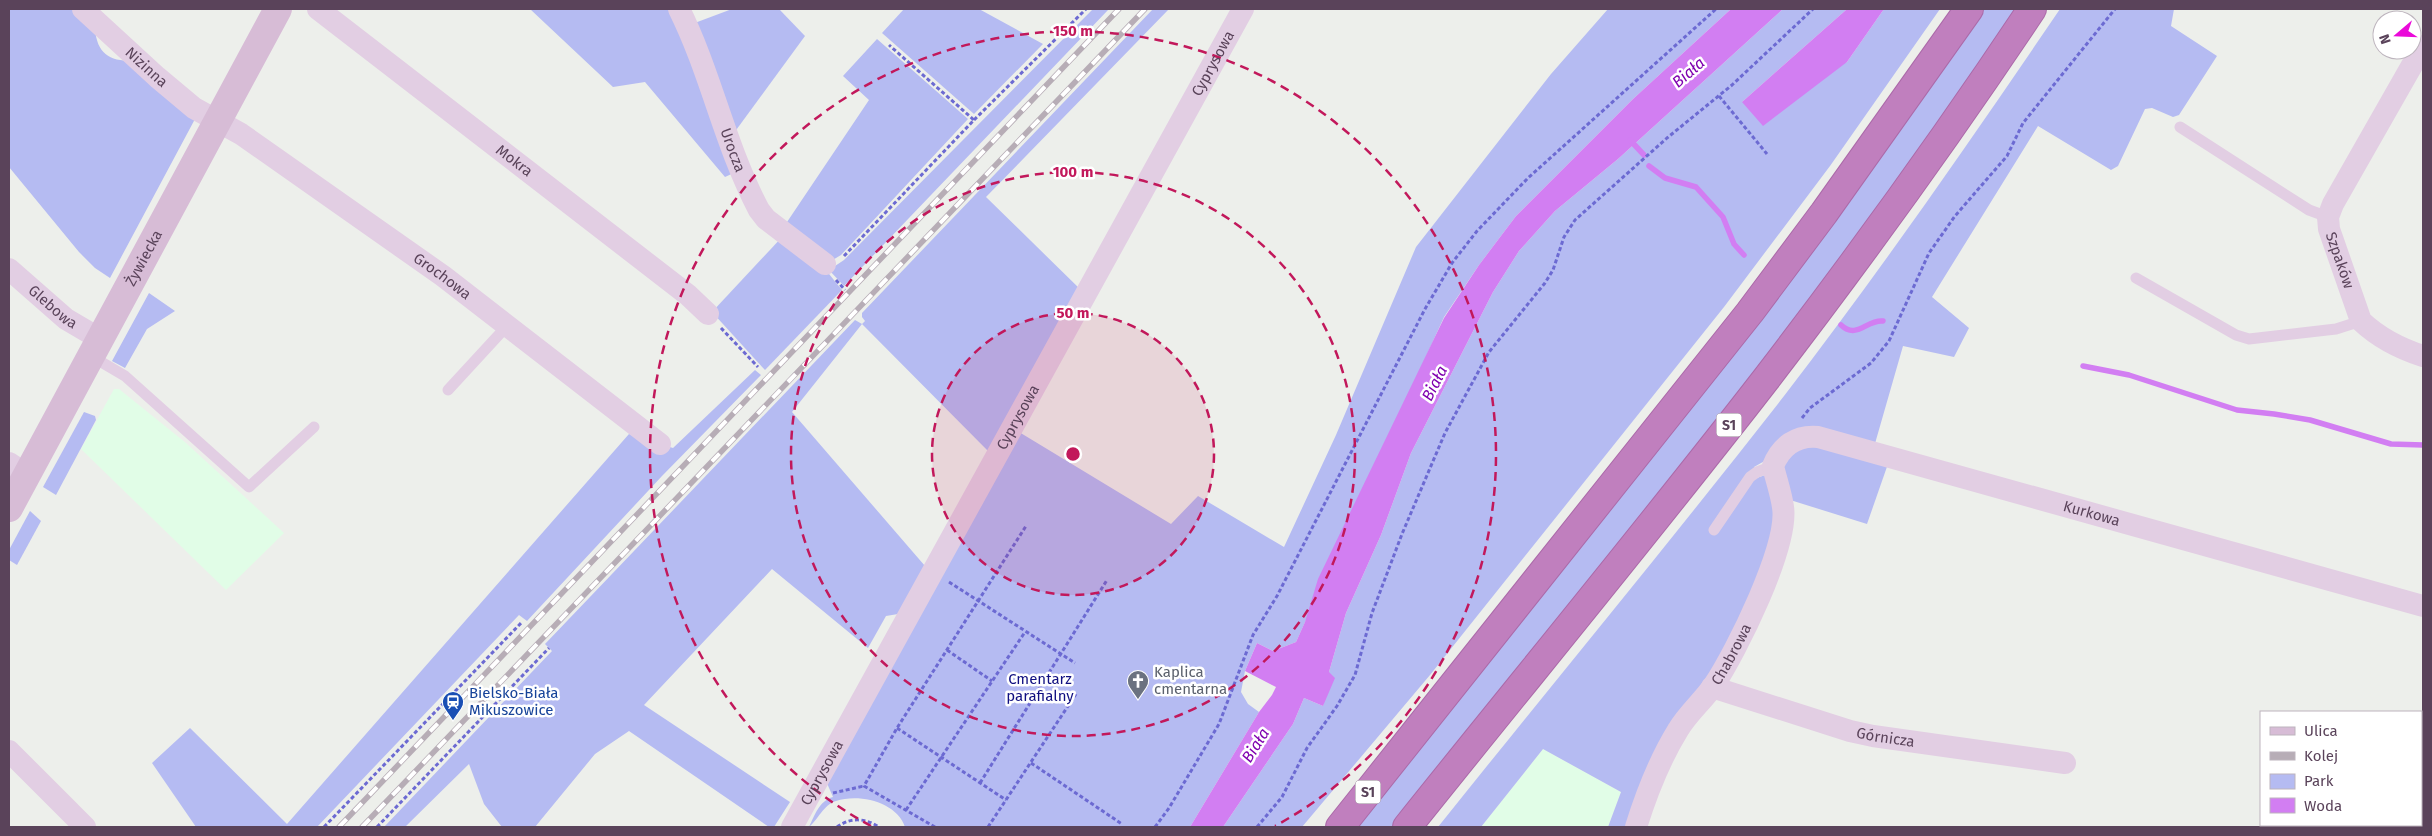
<svg xmlns="http://www.w3.org/2000/svg" width="2432" height="836" viewBox="0 0 2432 836" font-family="'Fira Sans',sans-serif">
<style>
.commercial{fill:#e1fde7}
.green{fill:#b5bbf2}
.water{fill:#d27ef2}
.lines{fill:none;stroke-linecap:round;stroke-linejoin:round}
.stream{stroke:#d27ef2;stroke-width:5.5}
.motorway-casing{stroke:#ab6aa9;stroke-width:30}
.path{stroke:#6c6ad2;stroke-width:3;stroke-dasharray:4 2.5;stroke-linecap:butt}
.service{stroke:#e2cee3;stroke-width:11}
.minor{stroke:#e2cee3;stroke-width:22}
.secondary{stroke:#d7bcd6;stroke-width:28}
.motorway{stroke:#c07fbe;stroke-width:28}
.rail-casing{stroke:#b7adb6;stroke-width:5.5}
.rail{stroke:#fff;stroke-width:4;stroke-dasharray:11;stroke-linecap:butt}
.ring{fill:none;stroke:#c2185b;stroke-width:2.5;stroke-dasharray:9 6}
.labels{text-anchor:middle;stroke-width:5;stroke-linejoin:round;paint-order:stroke}
.shield{fill:#fff;stroke:#8c7b8c;stroke-width:1}
.shield-label{font-size:14px;font-weight:bold;fill:#5a435a}
.street-label{font-size:15px;fill:#5a435a;stroke:#fff}
.worship-label{font-size:15px;fill:#5b616d;stroke:#fff;text-anchor:start}
.park-label{font-size:15px;fill:#100f80;stroke:#fff}
.transit-label{font-size:15px;fill:#164399;stroke:#fff;text-anchor:start}
.water-label{font-size:16px;font-style:italic;fill:#7f01af;stroke:#fff}
.centre{fill:#c2185b;stroke:#fff;stroke-width:2.5}
.ring-label{font-size:15px;text-anchor:middle;font-weight:bold;fill:#c2185b;stroke:#fff;stroke-width:5;stroke-linejoin:round;paint-order:stroke}
</style>
<rect width="100%" height="100%" fill="#edefeb"/>
<g class="commercial">
<polygon points="114,389 119,389 186,443 284,533 226,590 81,449"/>
<polygon points="1543,749 1621,792 1608,827 1481,827"/>
</g>
<g class="green">
<path d="M9,9H74L95,29C97,53 109,61 132,61L195,119L110,278L95,268L79,252L9,167Z"/>
<polygon points="530,9 675,9 738,171 725,177 645,82 613,87"/>
<polygon points="732,9 779,9 805,36 731,137 692,24"/>
<polygon points="904,9 979,9 1043,44 974,114 882,33"/>
<polygon points="1093,9 1108,10 844,286 829,270 844,260"/>
<polygon points="1153,9 1169,9 986,197 1081,290 990,453 862,324 792,412 925,566 898,614 886,616 868,648 772,569 644,705 790,802 774,827 769,827 629,731 595,754 535,827 502,827 484,804 469,764 405,827 384,827 552,651 545,644 855,320 862,324 865,321 862,317 862,313"/>
<path d="M1608,9H1731L1633,99L1516,216L1479,265L1444,317L1296,642L1273,651L1257,643L1245,671L1241,692L1248,704L1259,712L1190,827H905C897,802 859,793 836,801C823,805 818,820 809,827C815,815 819,801 833,797L826,781L1019,432L1171,524L1198,496L1284,547L1336,435L1416,247L1551,74Z"/>
<polygon points="1783,9 1847,9 1742,102 1847,62 1884,9 1940,9 1830,166 1724,307 1430,675 1302,827 1223,827 1293,724 1304,698 1323,706 1329,672 1346,613 1381,535 1411,453 1493,292 1519,251 1555,211 1618,159"/>
<path d="M1983,9H2019L1929,138L1774,349L1393,827H1355C1485,664 1619,503 1746,337C1828,229 1906,119 1983,9Z"/>
<path d="M2060,9H2174L2171,26L2217,56L2179,115L2173,117L2152,108L2145,109L2118,166L2111,170L2038,126L1932,297L1969,328L1954,357L1903,346L1874,447L1819,430L1754,467V479L1765,475L1777,510L1761,580L1630,827H1608L1621,792L1543,749L1481,827H1438C1553,683 1671,541 1784,396C1881,270 1971,140 2060,9Z"/>
<polygon points="877,39 968,119 841,255 831,261 783,228 869,100 843,76"/>
<polygon points="783,236 825,269 842,290 765,370 712,312"/>
<polygon points="149,293 175,311 147,329 125,368 112,361"/>
<polygon points="755,370 761,375 662,476 527,621 519,615 317,827 196,827 152,763 190,728 287,824 629,434 673,448"/>
<polygon points="84,412 95,416 96,420 56,495 43,487"/>
<polygon points="1803,443 1889,461 1867,524 1787,499 1782,461"/>
<polygon points="30,511 41,521 17,565 9,560 9,550"/>
</g>
<g class="water">
<polygon points="1731,9 1783,9 1618,159 1555,211 1519,251 1493,292 1411,453 1381,535 1346,613 1329,672 1335,678 1323,706 1304,698 1293,724 1223,827 1190,827 1259,712 1272,695 1276,687 1245,671 1257,643 1273,651 1296,642 1305,622 1318,579 1444,318 1479,265 1516,216 1633,99"/>
<polygon points="1847,9 1884,9 1847,62 1763,126 1742,102"/>
</g>
<g class="lines">
<g class="stream">
<polyline points="1630,140 1644,155"/>
<polyline points="1649,166 1665,178 1696,187 1723,217 1734,244 1744,255"/>
<path d="M1841,325C1857,340 1867,319 1883,321"/>
<polyline points="2083,366 2129,375 2237,410 2274,414 2310,420 2391,444 2423,445"/>
</g>
<g class="motorway-casing">
<g id="motorway">
<polyline points="1340,827 1750,312 1824,213 1969,9"/>
<path d="M1407,827C1527,677 1649,530 1766,379C1859,258 1948,135 2032,9"/>
</g>
</g>
<g class="path">
<polyline points="1719,96 1767,154"/>
<polyline points="974,120 1086,9"/>
<polyline points="844,256 974,120 889,45"/>
<polyline points="836,280 845,290"/>
<polyline points="721,328 758,367"/>
<polyline points="1802,418 1810,408 1871,363 1889,341 1929,253 1955,216 2007,156 2023,123 2115,9"/>
<polyline points="949,582 1075,663"/>
<polyline points="947,650 992,681"/>
<polyline points="897,728 1006,800"/>
<polyline points="1031,763 1122,824"/>
<polyline points="980,783 1107,580"/>
<polyline points="833,793 864,786"/>
<polyline points="906,810 1025,632"/>
<polyline points="324,827 522,622"/>
<polyline points="377,827 549,648"/>
<path d="M837,827C851,817 865,818 879,827"/>
<polyline points="935,827 864,786 897,728 1026,526"/>
<polyline points="988,827 1076,694"/>
<polyline points="1155,827 1169,808 1219,724 1253,635 1277,596 1425,309 1452,263 1477,231 1528,178 1716,9"/>
<polyline points="1257,827 1282,797 1307,748 1337,706 1355,675 1372,613 1402,534 1445,433 1489,352 1545,283 1553,270 1564,237 1575,220 1667,138 1732,85 1813,9"/>
</g>
<g class="service">
<polyline points="2180,127 2309,210 2328,217"/>
<polyline points="2136,278 2236,335 2249,339 2336,329 2361,321"/>
<polyline points="91,356 125,376 249,487 314,427"/>
<polyline points="448,390 507,326"/>
<polyline points="1714,530 1750,477 1757,472 1773,466"/>
</g>
<g class="minor">
<path id="s1" d="M83,9L157,77L194,108L241,134L443,276L660,444"/>
<path id="s2" d="M318,9L688,295L708,314"/>
<path id="s3" d="M679,9C711,73 725,146 759,210L766,219L825,264"/>
<path id="s4" d="M2423,46L2333,204L2328,217L2329,229L2361,321C2378,337 2401,349 2423,356"/>
<path id="s5" d="M9,269L66,319L100,339"/>
<polyline points="9,463 27,475"/>
<path id="s6" d="M1712,687L1850,731L1873,736L2065,763"/>
<polyline points="9,751 85,827"/>
<path id="s7" d="M792,827L1243,9"/>
<path id="s8" d="M1636,827C1646,795 1660,759 1678,730C1688,713 1703,701 1714,685C1736,652 1789,546 1783,507C1781,493 1776,479 1773,466C1781,446 1796,435 1818,437L2423,606"/>
</g>
<path class="secondary" id="s9" d="M9,508L278,9"/>
<use href="#motorway" class="motorway"/>
<g class="rail-casing">
<g id="rail">
<polyline points="339,827 1119,9"/>
<polyline points="362,827 1145,9"/>
</g>
</g>
<use href="#rail" class="rail"/>
</g>
<circle cx="1073" cy="454" r="141" fill="#c2185b" fill-opacity=".12"/>
<g class="ring">
<circle cx="1073" cy="454" r="141"/>
<circle cx="1073" cy="454" r="282"/>
<path d="M871 826A423 423 0 1 1 1275 826"/>
</g>
<defs>
<g id="church-pin" transform="scale(1.125)"><path d="M0 17L-7.5 6A9.5 9.5 0 1 1 7.5 6Z" fill="#6b7280" stroke="#fff"/><path d="M-1.2-6h2.4v3.5h3.3v2.4h-3.3V6h-2.4V-.1h-3.3v-2.4h3.3Z" fill="#fff"/></g>
<g id="station-pin" transform="scale(1.125)"><path d="M0 17L-7.5 6A9.5 9.5 0 1 1 7.5 6Z" fill="#1a4fb4" stroke="#fff"/><path d="M-3-6H3Q5-6 5-4V2Q5 4 3 4L4.5 6H3L1.5 4h-3L-3 6H-4.5L-3 4Q-5 4-5 2V-4Q-5-6-3-6ZM-3.5-4v3h7v-3ZM-3.5 1v1.5H-2V1ZM2 1v1.5H3.5V1Z" fill="#fff"/></g>
</defs>
<g fill-rule="evenodd">
<use href="#church-pin" x="1138" y="681"/>
<use href="#station-pin" x="453" y="702"/>
</g>
<g class="labels">
<g class="shield">
<rect x="1716.5" y="413.5" width="25" height="23" rx="4"/>
<rect x="1355.5" y="780.5" width="25" height="23" rx="4"/>
</g>
<g class="shield-label">
<text x="1729" y="430">S1</text>
<text x="1368" y="797">S1</text>
</g>
<g class="street-label">
<text dy="5" stroke="none"><textPath href="#s7" startOffset="872">Cyprysowa</textPath></text>
<text dy="5" stroke="none"><textPath href="#s1" startOffset="86">Nizinna</textPath></text>
<text dy="5" stroke="none"><textPath href="#s3" startOffset="151">Urocza</textPath></text>
<text dy="5" stroke="none"><textPath href="#s2" startOffset="248">Mokra</textPath></text>
<text dy="5" stroke="none"><textPath href="#s9" startOffset="284">Żywiecka</textPath></text>
<text dy="5" stroke="none"><textPath href="#s4" startOffset="241">Szpaków</textPath></text>
<text dy="5" stroke="none"><textPath href="#s1" startOffset="449">Grochowa</textPath></text>
<text dy="5" stroke="none"><textPath href="#s5" startOffset="58">Glebowa</textPath></text>
<text dy="5" stroke="none"><textPath href="#s7" startOffset="468">Cyprysowa</textPath></text>
<text dy="5" stroke="none"><textPath href="#s8" startOffset="741">Kurkowa</textPath></text>
<text dy="5" stroke="none"><textPath href="#s8" startOffset="199">Chabrowa</textPath></text>
<text dy="5" stroke="none"><textPath href="#s6" startOffset="181">Górnicza</textPath></text>
<text dy="5" stroke="none"><textPath href="#s7" startOffset="62">Cyprysowa</textPath></text>
</g>
<g class="worship-label">
<text x="1154" y="677">Kaplica<tspan x="1154" dy="17">cmentarna</tspan></text>
</g>
<g class="park-label">
<text x="1040" y="684">Cmentarz<tspan x="1040" dy="17">parafialny</tspan></text>
</g>
<g class="transit-label">
<text x="469" y="698">Bielsko-Biała<tspan x="469" dy="17">Mikuszowice</tspan></text>
</g>
<g class="water-label">
<text transform="translate(1688 72) rotate(-41)" y="6">Biała</text>
<text transform="translate(1434 383) rotate(-63)" y="6">Biała</text>
<text transform="translate(1255 745) rotate(-58)" y="6">Biała</text>
</g>
</g>
<circle cx="1073" cy="454" r="8" class="centre"/>
<g class="ring-label">
<text x="1073" y="36">150 m</text>
<text x="1073" y="177">100 m</text>
<text x="1073" y="318">50 m</text>
</g>
<rect width="2432" height="836" fill="none" stroke="#5a435a" stroke-width="20"/>
<rect x="2260" y="711" width="162" height="115" fill="#ffffff" stroke="#bdb4bd"/>
<rect x="2270" y="727" width="25" height="8" fill="#d7bcd6" stroke="#bdb4bd"/>
<text x="2304" y="736" font-size="15" fill="#5a435a">Ulica</text>
<rect x="2270" y="752" width="25" height="8" fill="#b7adb6" stroke="#bdb4bd"/>
<text x="2304" y="761" font-size="15" fill="#5a435a">Kolej</text>
<rect x="2270" y="774" width="25" height="15" fill="#b5bbf2" stroke="#bdb4bd"/>
<text x="2304" y="786" font-size="15" fill="#5a435a">Park</text>
<rect x="2270" y="798" width="25" height="15" fill="#d27ef2" stroke="#bdb4bd"/>
<text x="2304" y="811" font-size="15" fill="#5a435a">Woda</text>
<g transform="translate(2397 35) rotate(251)"><circle r="24" fill="#ffffff" stroke="#bdb4bd"/>
<path d="M0-4L9 19L0 12L-9 19Z" fill="#ea0ad9"/>
<text y="-8" font-size="14" font-weight="bold" text-anchor="middle" fill="#5a435a">N</text>
</g>
</svg>
